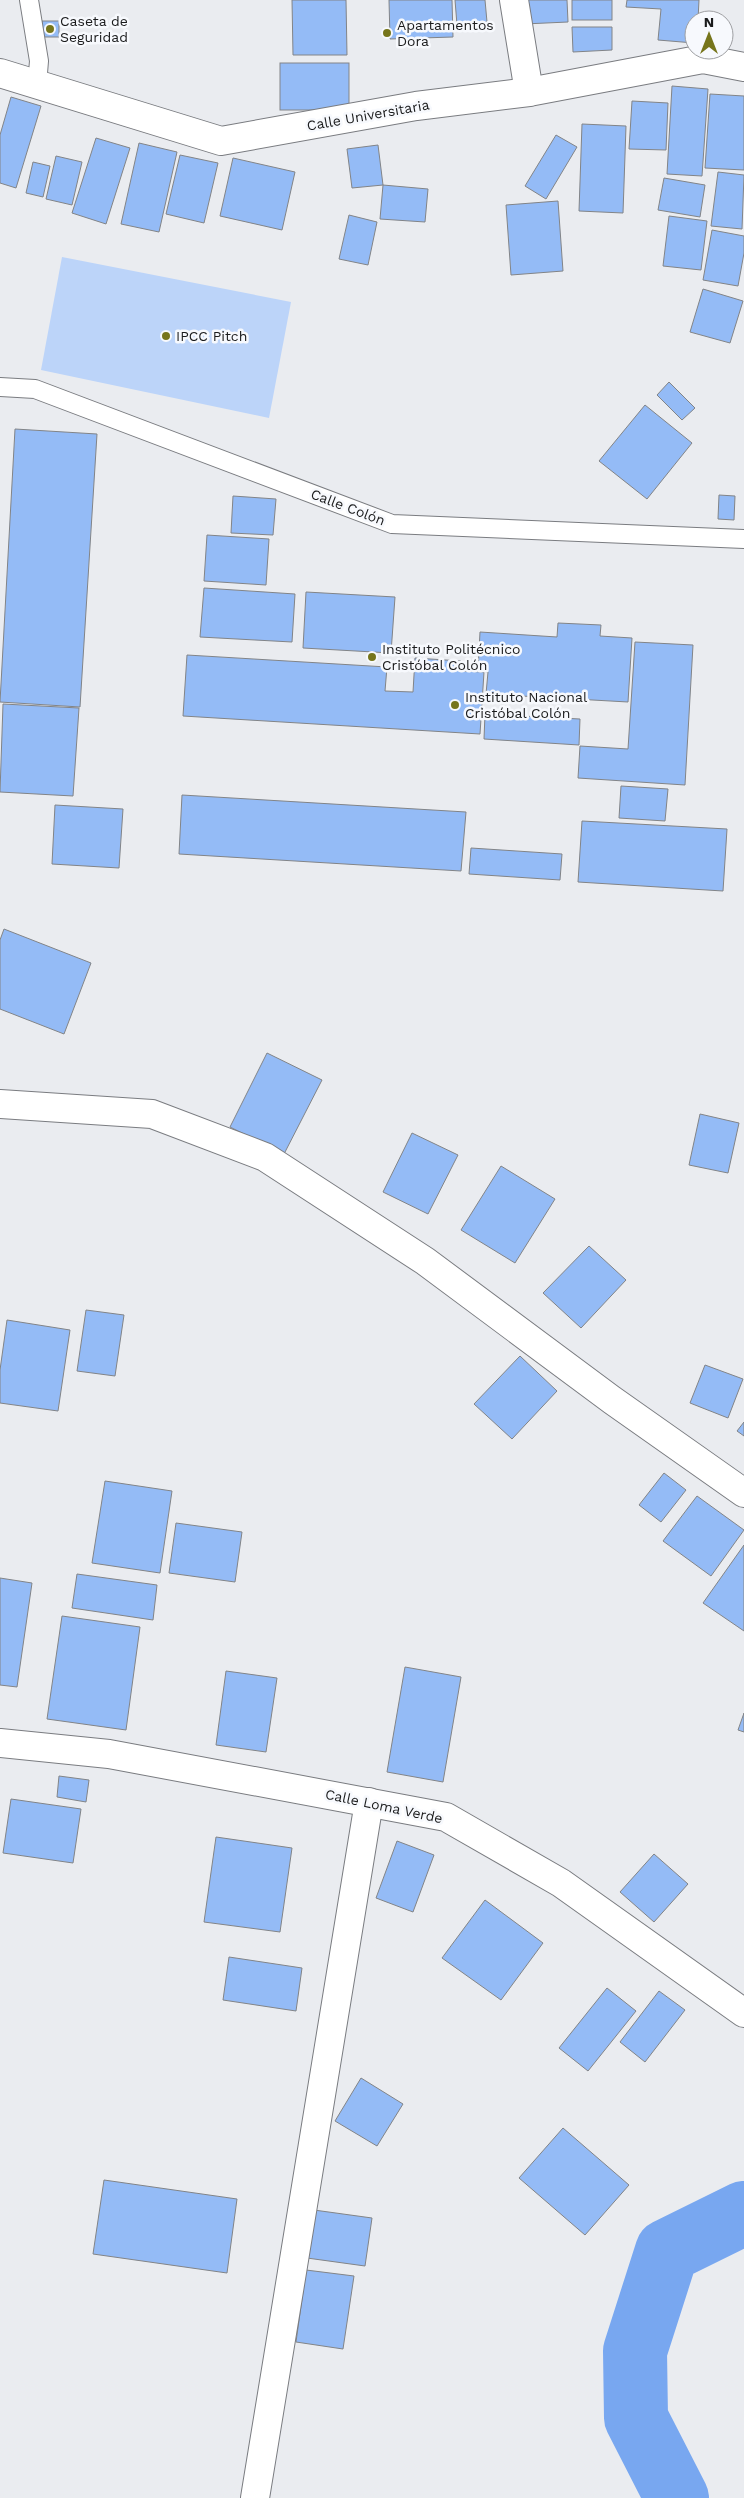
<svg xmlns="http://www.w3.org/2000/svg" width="744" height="2498" viewBox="0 0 744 2498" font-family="'Work Sans',sans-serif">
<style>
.green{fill:#bcd4f9}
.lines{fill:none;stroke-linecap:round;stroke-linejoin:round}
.river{stroke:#78a7f0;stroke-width:64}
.building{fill:#94bbf6;stroke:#828487}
.service-casing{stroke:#7a7c80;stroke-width:20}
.minor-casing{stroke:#7a7c80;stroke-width:30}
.tertiary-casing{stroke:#7a7c80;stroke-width:30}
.service{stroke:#fff;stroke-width:18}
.minor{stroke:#fff;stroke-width:28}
.tertiary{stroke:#fff;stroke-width:28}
.poi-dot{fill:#76751b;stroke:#f7f9fd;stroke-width:2}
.labels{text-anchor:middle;stroke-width:5;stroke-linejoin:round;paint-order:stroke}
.poi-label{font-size:14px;fill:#1a1b1c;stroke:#f7f9fd;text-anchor:start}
.street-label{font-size:14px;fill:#1a1b1c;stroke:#f7f9fd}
</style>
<rect width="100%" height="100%" fill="#eaecf0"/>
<polygon class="green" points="62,257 291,302 269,418 41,370"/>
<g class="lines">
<polyline class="river" points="677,2498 636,2418 635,2351 667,2251 744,2213"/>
</g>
<g class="building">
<polygon points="292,0 346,0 347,55 293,55"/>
<polygon points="389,0 452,0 453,37 390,39"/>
<polygon points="455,0 485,0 487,22 457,25"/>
<polygon points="523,0 567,0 568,22 524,24"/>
<rect x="572" y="0" width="40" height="20"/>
<polygon points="627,0 699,0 698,20 694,20 694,43 658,40 661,9 626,7"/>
<rect x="42" y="21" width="17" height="16"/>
<polygon points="572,27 612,27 612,50 573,52"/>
<rect x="280" y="63" width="69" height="47"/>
<polygon points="672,86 708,89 702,176 667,174"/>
<polygon points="710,94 744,96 744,170 705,168"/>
<polygon points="11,97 41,106 16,188 0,183 0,135"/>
<polygon points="632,101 668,103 666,150 629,149"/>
<polygon points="582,124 626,126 623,213 579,211"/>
<polygon points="556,135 577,147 546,199 525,186"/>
<polygon points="96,138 130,148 106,224 72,213"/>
<polygon points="139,143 177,152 159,232 121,224"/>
<polygon points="378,145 383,185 352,188 347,149"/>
<polygon points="180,155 218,163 204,223 166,214"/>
<polygon points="56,156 82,162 72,205 46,199"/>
<polygon points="233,158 295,172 282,230 220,216"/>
<polygon points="33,162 50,166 43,197 26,193"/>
<polygon points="718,172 744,175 742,229 711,226"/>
<polygon points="664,178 705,185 700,217 658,210"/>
<polygon points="383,185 428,189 425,222 380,219"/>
<polygon points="558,201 563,271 511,275 506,205"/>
<polygon points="349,215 377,222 368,265 339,259"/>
<polygon points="669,216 707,221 701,270 663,266"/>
<polygon points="712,230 744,236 744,253 738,286 703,280"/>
<polygon points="703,289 743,301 730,343 690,332"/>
<polygon points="669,382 695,408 682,420 657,395"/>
<polygon points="645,405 692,443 647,499 599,461"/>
<polygon points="15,429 97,434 80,707 0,702"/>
<polygon points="719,495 735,496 734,520 718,519"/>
<polygon points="233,496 276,499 273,535 231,533"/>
<polygon points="207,535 269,539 266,585 204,581"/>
<polygon points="204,588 295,594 292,642 200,637"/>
<polygon points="306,592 395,597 391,653 303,648"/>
<polygon points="558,623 601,625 600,636 632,638 628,702 486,694 488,672 478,671 480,632 557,637"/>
<polygon points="635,642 693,645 685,785 578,778 580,746 628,749"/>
<polygon points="187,655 387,667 385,691 413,692 415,658 461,661 461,671 484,672 480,734 183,716"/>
<polygon points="3,704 79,708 73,796 0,792"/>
<polygon points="485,714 580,719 579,745 484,739"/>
<polygon points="621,786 668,789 665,821 619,818"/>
<polygon points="182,795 466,812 461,871 179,854"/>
<polygon points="55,805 123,809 119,868 52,864"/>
<polygon points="582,821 727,829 723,891 578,882"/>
<polygon points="471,848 562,854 560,880 469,874"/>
<polygon points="4,929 91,963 64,1034 0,1009 0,940"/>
<polygon points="267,1053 322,1080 284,1154 230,1127"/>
<polygon points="700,1114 739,1123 728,1173 689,1165"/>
<polygon points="412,1133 458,1155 428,1214 383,1192"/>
<polygon points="501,1166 555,1199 515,1263 461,1230"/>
<polygon points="589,1246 626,1280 581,1328 543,1293"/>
<polygon points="86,1310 124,1315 115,1376 77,1371"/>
<polygon points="7,1320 70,1330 58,1411 0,1403 0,1370"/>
<polygon points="520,1356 557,1391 512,1439 474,1404"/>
<polygon points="705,1365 743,1379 728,1418 690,1403"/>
<polygon points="744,1422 744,1436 737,1431"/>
<polygon points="664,1473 686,1490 661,1522 639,1505"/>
<polygon points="105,1481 172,1491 160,1573 92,1563"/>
<polygon points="697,1496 744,1530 711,1576 663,1541"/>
<polygon points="176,1523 242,1532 235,1582 169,1573"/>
<polygon points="744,1545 744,1631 703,1603"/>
<polygon points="77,1574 157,1585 153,1620 72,1608"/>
<polygon points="0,1578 32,1583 17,1687 0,1685"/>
<polygon points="62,1616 140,1627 126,1730 47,1719"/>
<polygon points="405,1667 461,1677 443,1782 387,1772"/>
<polygon points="226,1671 277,1678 266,1752 216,1745"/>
<polygon points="744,1713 744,1732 738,1730"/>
<polygon points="59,1776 89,1780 86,1802 57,1797"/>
<polygon points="11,1799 81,1809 73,1863 3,1853"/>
<polygon points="216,1837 292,1848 280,1932 204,1922"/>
<polygon points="397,1841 434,1855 413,1912 376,1898"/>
<polygon points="654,1854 688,1884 654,1922 620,1892"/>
<polygon points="485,1900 543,1943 501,2000 442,1958"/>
<polygon points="229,1957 302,1968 296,2011 223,2000"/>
<polygon points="607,1988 636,2011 588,2071 559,2048"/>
<polygon points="659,1991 685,2010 645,2062 620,2042"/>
<polygon points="361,2078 403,2104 377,2146 335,2121"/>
<polygon points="563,2128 629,2185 585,2235 519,2178"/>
<polygon points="104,2180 237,2199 227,2273 93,2254"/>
<polygon points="314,2210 372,2218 365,2266 307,2258"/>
<polygon points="306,2270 354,2276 343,2349 296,2342"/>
</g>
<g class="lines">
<g class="service-casing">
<g id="service">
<polyline points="29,0 39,61 37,85"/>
<polyline points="0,387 35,389 392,524 744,539"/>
</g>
</g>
<g class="minor-casing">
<g id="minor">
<polyline points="514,0 529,92"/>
<polyline points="0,1104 152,1114 265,1157 425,1261 612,1400 744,1493"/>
<polyline points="0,1743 109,1754 446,1817 561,1883 744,2013"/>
<polyline points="255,2498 369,1802"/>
</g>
</g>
<g class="tertiary-casing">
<polyline id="tertiary" points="0,73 221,141 416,106 529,92 703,59 744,67"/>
</g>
<use href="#service" class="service"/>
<use href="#minor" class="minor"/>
<use href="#tertiary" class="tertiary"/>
</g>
<g class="poi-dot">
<circle cx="50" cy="29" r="5"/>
<circle cx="387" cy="33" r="5"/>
<circle cx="166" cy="336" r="5"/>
<circle cx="372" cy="657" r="5"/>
<circle cx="455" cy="705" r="5"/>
</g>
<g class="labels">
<g class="poi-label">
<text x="60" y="26">Caseta de<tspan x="60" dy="16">Seguridad</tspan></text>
<text x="397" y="30">Apartamentos<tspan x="397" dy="16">Dora</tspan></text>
<text x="176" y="341">IPCC Pitch</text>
<text x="382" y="654">Instituto Politécnico<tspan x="382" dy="16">Cristóbal Colón</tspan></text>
<text x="465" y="702">Instituto Nacional<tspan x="465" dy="16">Cristóbal Colón</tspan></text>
</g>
<g class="street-label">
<text transform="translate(368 115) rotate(-10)" y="5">Calle Universitaria</text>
<text transform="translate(348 507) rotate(21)" y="5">Calle Colón</text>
<text transform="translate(384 1806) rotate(12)" y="5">Calle Loma Verde</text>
</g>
</g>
<g transform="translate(709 35)"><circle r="24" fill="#f7f9fd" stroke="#9fa0a3"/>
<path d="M0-4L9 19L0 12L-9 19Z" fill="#76751b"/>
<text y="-8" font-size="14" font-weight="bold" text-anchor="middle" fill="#1a1b1c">N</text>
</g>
</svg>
